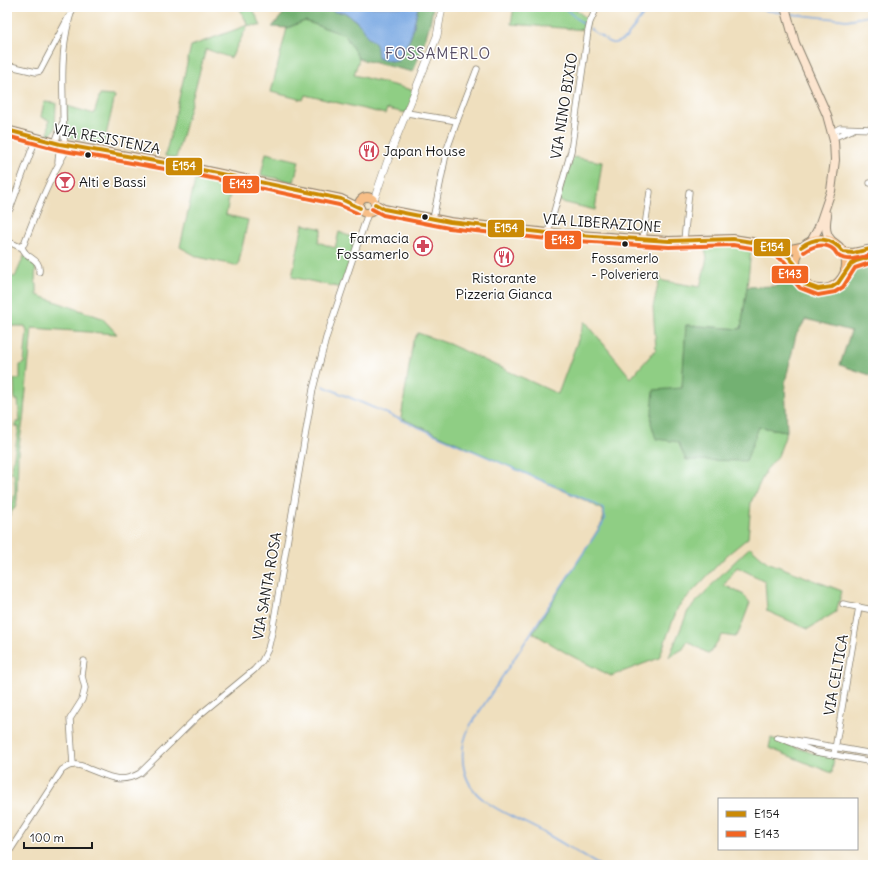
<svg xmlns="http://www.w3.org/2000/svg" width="880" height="872" viewBox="0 0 880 872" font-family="Delius,sans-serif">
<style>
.green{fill:#8fce84;stroke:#567550}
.forest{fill:#73b172;stroke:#486647}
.water{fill:#78a7e2;stroke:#4a627f}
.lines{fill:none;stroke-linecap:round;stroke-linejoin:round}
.stream{stroke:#78a7e2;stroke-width:1.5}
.minor-casing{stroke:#867e6d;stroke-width:7}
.tertiary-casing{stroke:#867e6d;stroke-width:8}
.secondary-casing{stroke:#867e6d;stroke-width:10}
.primary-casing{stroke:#867e6d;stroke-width:10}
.minor{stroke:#fff;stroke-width:5.5}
.tertiary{stroke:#fff;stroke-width:7}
.secondary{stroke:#fce5cf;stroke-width:8}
.primary{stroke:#f7be87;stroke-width:8}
.bus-1-casing{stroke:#fff;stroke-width:7}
.bus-2-casing{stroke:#fff;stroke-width:7}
.bus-1{stroke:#cb8a06;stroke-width:4}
.bus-2{stroke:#f26522;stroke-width:4}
.bus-dot{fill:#1c1c1c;stroke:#fff;stroke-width:1.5}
.labels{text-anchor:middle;stroke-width:3;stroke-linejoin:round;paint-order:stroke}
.bus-label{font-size:13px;fill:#1c1c1c;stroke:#fff}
.street-label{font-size:14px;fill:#1c1c1c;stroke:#fff}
.poi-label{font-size:14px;fill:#1c1c1c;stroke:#fff;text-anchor:start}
.neighbourhood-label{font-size:15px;letter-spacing:1px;fill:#574e65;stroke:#fff}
.line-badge{stroke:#fff;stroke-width:1.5}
.badge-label{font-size:11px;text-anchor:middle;font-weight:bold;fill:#fff}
</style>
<rect width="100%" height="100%" fill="#fff"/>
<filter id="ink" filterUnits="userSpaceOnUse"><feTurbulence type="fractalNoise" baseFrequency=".025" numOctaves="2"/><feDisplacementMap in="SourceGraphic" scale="8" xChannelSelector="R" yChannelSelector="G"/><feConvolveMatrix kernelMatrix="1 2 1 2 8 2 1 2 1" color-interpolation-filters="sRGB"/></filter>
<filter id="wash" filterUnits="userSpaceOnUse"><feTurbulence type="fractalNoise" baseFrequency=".012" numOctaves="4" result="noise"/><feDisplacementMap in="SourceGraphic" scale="16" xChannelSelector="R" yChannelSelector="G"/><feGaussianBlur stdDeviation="0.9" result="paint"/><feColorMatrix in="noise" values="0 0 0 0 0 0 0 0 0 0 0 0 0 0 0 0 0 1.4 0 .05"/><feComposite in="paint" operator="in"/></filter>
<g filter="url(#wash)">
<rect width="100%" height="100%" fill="#efdfbe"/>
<g class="green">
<polygon points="239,7 252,7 261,26 248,25 231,58 206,49 176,158 165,156 171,133 191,46 248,25"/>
<polygon points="514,7 573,7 588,20 586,30 511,24"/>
<polygon points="305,21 345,35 359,59 354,75 416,91 407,113 387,109 385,114 305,95 303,100 271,92 287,28"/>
<polygon points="100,95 115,96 104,144 69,137 67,134 67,106 94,114"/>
<polygon points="44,102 56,103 55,129 50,135 48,136 49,120 41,117"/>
<polygon points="266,153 299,161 294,182 261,175"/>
<polygon points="573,157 602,162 595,210 558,201"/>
<polygon points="196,176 232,183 226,215 248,220 238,266 198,257 180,247"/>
<polygon points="303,224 322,229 318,242 335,248 339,232 359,240 342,288 292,277"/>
<polygon points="703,240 752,242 747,287 741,329 686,325 682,389 759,427 787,431 778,456 766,470 751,502 748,538 727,555 678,607 659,658 611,676 568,654 533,633 602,523 604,516 602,510 589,502 401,418 413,341 418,333 449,344 558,394 585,321 631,378 656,349 653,307 660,276 661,280 664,281 700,287 707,258"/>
<path d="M24,256L36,264L35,282L37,284V295L102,318L117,334L32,328L23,421L18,451L17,499L16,505L7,519C7,511 13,505 14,497C16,490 14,481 14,473H11L19,427H16V422H20L18,400H15L14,379H20V365L24,363L27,331L25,326H7V276L15,277Z"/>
<polygon points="750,547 767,562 842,591 836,612 808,629 767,611 765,581 737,567 724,585 744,595 750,603 739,632 735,637 722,635 709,654 687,641 683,649 669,657 688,611 720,576"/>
<polygon points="771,738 812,753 834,755 832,773 769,748"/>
</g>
<g class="forest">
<path d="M292,7C302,7 317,5 326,7C334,9 333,14 344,12L361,25L366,32L367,37L374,41L378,47V58L391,61H398L405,45L409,41L414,26L415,19L418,7H433C430,30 421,50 413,72L359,59L345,35L305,21L287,28L272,27L284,13Z"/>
<path d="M873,262V376L840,365L851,331L806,319L796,335L785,383L787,431L759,427L746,461L686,460L678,442L656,439L651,423L654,390L682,388L686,325L741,329L747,287L776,286L793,274C800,292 824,300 839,287C846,281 847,272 855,267C860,264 867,263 873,262Z"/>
</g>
<path class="water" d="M327,7H418L412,33L409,41L403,50L401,56L398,61H391L378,58C376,45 379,45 367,37C364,26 353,18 344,12C337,13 333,12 327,7Z"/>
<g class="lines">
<g class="stream">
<polyline points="563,7 587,27"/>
<polyline points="742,7 784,13"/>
<polyline points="790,14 847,20 873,15"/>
<polyline points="590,29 611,43 616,43 626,38 649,7"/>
<path d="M323,386L594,503L603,509L605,517L603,523L470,726C457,751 461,783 484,800C500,813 523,821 541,831C560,841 579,854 599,865"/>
</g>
</g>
</g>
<g filter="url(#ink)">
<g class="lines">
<g class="minor-casing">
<g id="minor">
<polyline points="7,88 10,66 36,72 40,71 68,18"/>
<polyline points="407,113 457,121"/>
<polyline points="833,132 840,128 873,129"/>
<polyline points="833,134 837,136 852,130"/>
<polyline points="55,143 62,124"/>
<path d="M65,145C63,131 63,116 63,102C62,69 62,38 73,7"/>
<polyline points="58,162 60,144"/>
<polyline points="870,183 873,183"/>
<polyline points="10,209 36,138"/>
<polyline points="433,219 447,149 457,121 477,69"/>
<polyline points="548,233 571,151 588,31 590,22 597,7"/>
<polyline points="643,239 650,192"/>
<polyline points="684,240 689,192"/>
<path d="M7,241L20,247L24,244C37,210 50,177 69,146"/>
<path d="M22,247C26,260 41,257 39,272"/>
<polyline points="843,604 873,610"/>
<polyline points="859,607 834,755 873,762"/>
<polyline points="834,755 816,752 777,737 873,754"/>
<polyline points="73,765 70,719 82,700 85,688 82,676 84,661"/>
<path d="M7,855L62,770C65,768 69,765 73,765C79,764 84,767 89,769C108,776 120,785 140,773L197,717L254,670L262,661L268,649L272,632L313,389L326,338L368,213"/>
</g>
</g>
<g class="tertiary-casing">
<polyline id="tertiary" points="374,200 391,151 437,36 442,7"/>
</g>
<g class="secondary-casing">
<g id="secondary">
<polyline points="785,7 795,43 827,115 834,141 835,160 831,191 818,229 812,240"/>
<path d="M827,215C825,226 825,236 834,243"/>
</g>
</g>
<g class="primary-casing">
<g id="primary">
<polyline points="7,130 60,144 188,167 341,199 360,208"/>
<circle cx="367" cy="205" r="8"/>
<polyline points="375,204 384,209 450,222 548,233 669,241 733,239 752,242 782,249 791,249 801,247"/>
<circle cx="821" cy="264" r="25"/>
<polyline points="777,249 788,256 795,264"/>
<polyline points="843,252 853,253 873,249"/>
<polyline points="845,271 856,261 873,256"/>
</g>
</g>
<use href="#minor" class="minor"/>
<use href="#tertiary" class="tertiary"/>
<use href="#secondary" class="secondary"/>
<use href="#primary" class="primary"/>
<g class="bus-1-casing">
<g id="bus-1">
<polyline points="7,130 60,144 188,167 341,199 360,208"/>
<polyline points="375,204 384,209 450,222 548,233 669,241 733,239 752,242 771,247 788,256 795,264 796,272 804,284 818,289 832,287 838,283 851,264 856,261 873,256"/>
<path d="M801,247C816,236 832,237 843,252L853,253L870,249"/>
</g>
</g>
<g class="bus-2-casing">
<g id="bus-2">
<polyline points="7,136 59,150 187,173 339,205 357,213"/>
<polyline points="372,209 383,215 449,228 547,239 669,247 733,245 751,248 769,253 784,261 789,267 790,274 794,281 800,288 818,295 835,292 843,287 855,268 873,262"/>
<path d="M804,252C813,246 825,242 834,250C836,252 837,256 840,257C849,262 862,257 871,255"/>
</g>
</g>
<use href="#bus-1" class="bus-1"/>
<use href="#bus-2" class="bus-2"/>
</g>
</g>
<defs>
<g id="restaurant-ring" transform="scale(1)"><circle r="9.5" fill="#fff" stroke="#d1495b" stroke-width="1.5"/><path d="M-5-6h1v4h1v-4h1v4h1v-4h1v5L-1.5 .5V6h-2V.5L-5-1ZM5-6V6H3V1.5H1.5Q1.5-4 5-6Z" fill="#d1495b"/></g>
<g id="bar-ring" transform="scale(1)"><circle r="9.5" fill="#fff" stroke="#d1495b" stroke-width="1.5"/><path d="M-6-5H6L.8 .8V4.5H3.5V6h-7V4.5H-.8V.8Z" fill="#d1495b"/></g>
<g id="pharmacy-ring" transform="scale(1)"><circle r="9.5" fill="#fff" stroke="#d1495b" stroke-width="1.5"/><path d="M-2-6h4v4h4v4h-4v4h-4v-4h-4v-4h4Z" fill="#d1495b"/></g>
</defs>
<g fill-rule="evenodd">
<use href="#restaurant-ring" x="369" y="151"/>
<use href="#bar-ring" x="65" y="182"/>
<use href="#pharmacy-ring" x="423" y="246"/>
<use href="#restaurant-ring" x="504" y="257"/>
</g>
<g class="bus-dot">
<circle cx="88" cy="155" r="3.5"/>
<circle cx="425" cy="217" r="3.5"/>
<circle cx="625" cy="244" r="3.5"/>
</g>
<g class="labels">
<g class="bus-label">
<text x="625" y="263">Fossamerlo<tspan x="625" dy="16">- Polveriera</tspan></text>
</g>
<g class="street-label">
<text transform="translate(564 106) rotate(-81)" y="5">VIA NINO BIXIO</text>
<text transform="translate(107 139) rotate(11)" y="5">VIA RESISTENZA</text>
<text transform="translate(602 223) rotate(4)" y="5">VIA LIBERAZIONE</text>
<text transform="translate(267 586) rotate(-80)" y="5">VIA SANTA ROSA</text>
<text transform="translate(836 675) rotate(-80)" y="5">VIA CELTICA</text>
</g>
<g class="poi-label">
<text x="383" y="156">Japan House</text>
<text x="79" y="187">Alti e Bassi</text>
<text x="409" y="243" text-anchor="end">Farmacia<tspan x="409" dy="16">Fossamerlo</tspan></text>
<text x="504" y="283" text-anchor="middle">Ristorante<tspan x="504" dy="16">Pizzeria Gianca</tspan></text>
</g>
<g class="neighbourhood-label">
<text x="438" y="59">FOSSAMERLO</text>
</g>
</g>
<g class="line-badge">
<rect x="165" y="157" width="38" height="19" rx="4" fill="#cb8a06"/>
<rect x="222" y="175" width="38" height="19" rx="4" fill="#f26522"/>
<rect x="487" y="219" width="38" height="19" rx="4" fill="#cb8a06"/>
<rect x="544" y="230" width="38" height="20" rx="4" fill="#f26522"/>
<rect x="753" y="238" width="38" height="19" rx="4" fill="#cb8a06"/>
<rect x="771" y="265" width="38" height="19" rx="4" fill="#f26522"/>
</g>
<g class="badge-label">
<text x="184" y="170">E154</text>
<text x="241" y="188">E143</text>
<text x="506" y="232">E154</text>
<text x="563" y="244">E143</text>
<text x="772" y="251">E154</text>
<text x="790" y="278">E143</text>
</g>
<rect width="880" height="872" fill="none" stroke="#fff" stroke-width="24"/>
<rect x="718" y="798" width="140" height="52" fill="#ffffff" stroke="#a4a4a4"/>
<rect x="726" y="811" width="20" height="6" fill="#cb8a06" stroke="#a4a4a4"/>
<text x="754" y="818" font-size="12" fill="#1c1c1c">E154</text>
<rect x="726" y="831" width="20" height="6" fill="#f26522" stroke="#a4a4a4"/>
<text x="754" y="838" font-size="12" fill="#1c1c1c">E143</text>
<path d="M24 842v6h68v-6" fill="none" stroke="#1c1c1c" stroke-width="2"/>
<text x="30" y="842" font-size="12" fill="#1c1c1c" stroke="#ffffff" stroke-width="3" paint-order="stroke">100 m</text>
</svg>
